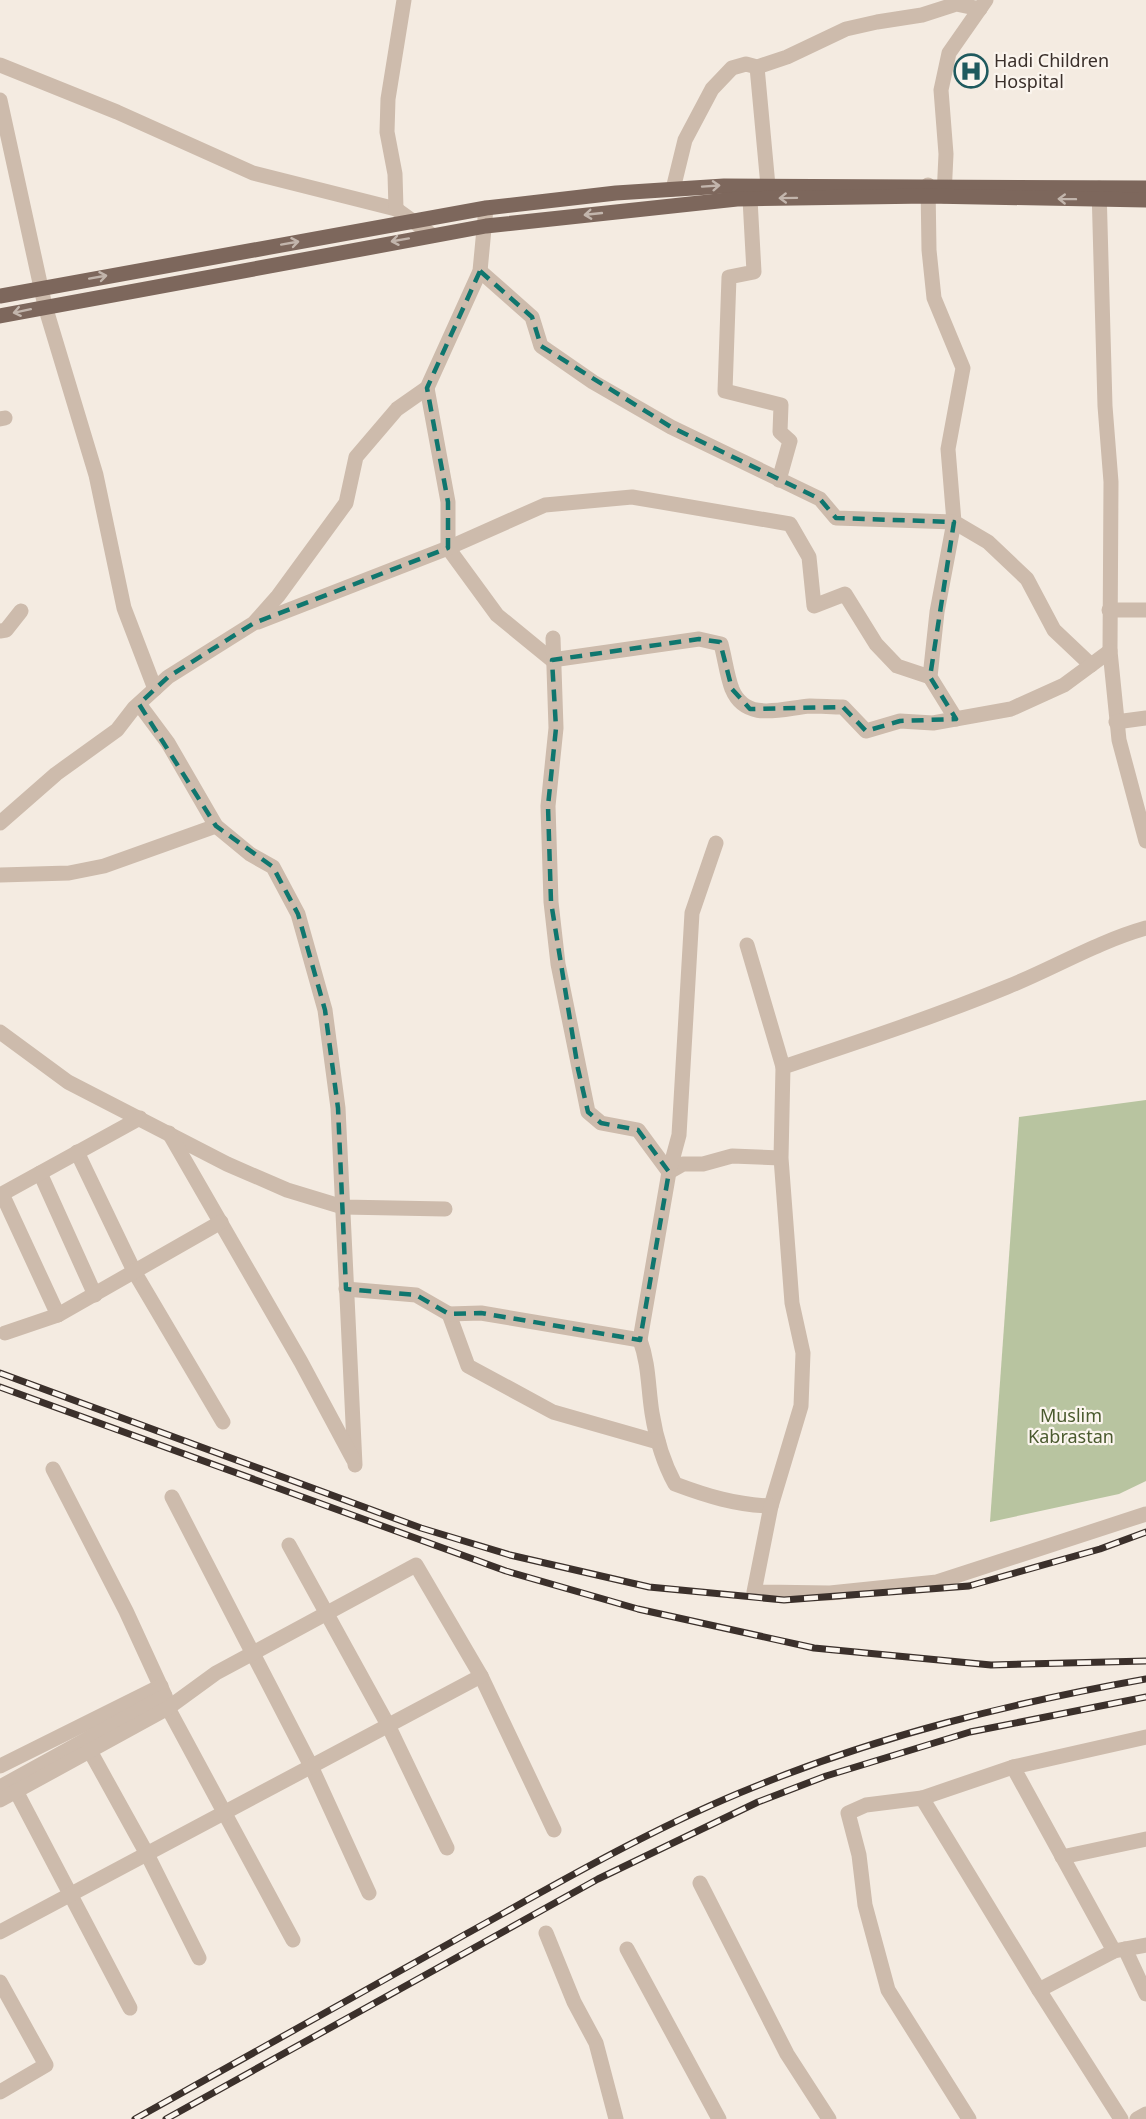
<svg xmlns="http://www.w3.org/2000/svg" width="1146" height="2119" viewBox="0 0 1146 2119" font-family="'Noto Sans',sans-serif">
<style>
.green{fill:#b8c4a0}
.lines{fill:none;stroke-linecap:round;stroke-linejoin:round}
.minor{stroke:#cdbbac;stroke-width:15}
.major{stroke:#7d675c;stroke-width:15}
.rail-casing{stroke:#3b302b;stroke-width:7}
.rail{stroke:#fbf5ee;stroke-width:4.5;stroke-dasharray:14;stroke-linecap:butt}
.oneway{stroke:#c2b5ac}
.marked{fill:none;stroke:#0f766e;stroke-width:4.5;stroke-dasharray:12 8;stroke-linejoin:round}
.labels{text-anchor:middle;stroke-width:4.5;stroke-linejoin:round;paint-order:stroke}
.poi-label{font-size:18px;fill:#3b302b;stroke:#fbf5ee;text-anchor:start}
.park-label{font-size:18px;fill:#4a5a2e;stroke:#fbf5ee}
</style>
<rect width="100%" height="100%" fill="#f4ebe1"/>
<polygon class="green" points="1146,1100 1146,1481 1119,1494 990,1522 1019,1117"/>
<g class="lines">
<g class="minor">
<polyline points="0,65 117,112 253,173 396,209 432,235"/>
<polyline points="757,67 768,186"/>
<polyline points="0,100 45,306 96,475 124,608 155,689"/>
<polyline points="928,185 929,250 934,298 963,368 948,449 954,522 988,542 1027,579 1054,630 1091,665"/>
<polyline points="1099,188 1105,406 1111,482 1110,651 1119,740 1146,841"/>
<polyline points="673,189 685,140 712,89 732,68 746,64 757,67 787,57 846,29 877,22 922,15 956,4 980,9"/>
<polyline points="944,196 946,154 941,90 949,53 986,0"/>
<polyline points="750,199 754,272 729,277 725,391 781,405 780,432 790,441 779,480"/>
<polyline points="396,209 395,174 387,132 388,99 404,0"/>
<polyline points="480,271 532,317 541,346 593,382 671,427 820,499 836,518 954,522 937,612 930,677 956,719"/>
<path d="M427,388L448,502V548L497,615L552,660L699,639L721,644C725,659 727,676 732,689C746,723 783,708 810,706C821,706 832,707 843,707L866,731L900,721L933,723L1011,709L1064,685L1110,651"/>
<polyline points="0,419 5,418"/>
<polyline points="1109,610 1146,610"/>
<polyline points="258,622 448,548 545,505 632,497 790,524 809,557 814,606 845,594 876,644 897,666 930,677"/>
<polyline points="0,631 6,630 21,611"/>
<polyline points="553,638 556,728 548,806 551,902 558,964 588,1112 601,1123 638,1130 669,1172"/>
<polyline points="139,704 168,743 216,826 250,854 273,867 298,914 325,1010 338,1108 355,1465"/>
<polyline points="1116,722 1146,718"/>
<polyline points="0,823 56,774 117,730 134,708 168,677 254,623 278,596 346,503 356,457 397,409 427,388 480,271 486,208"/>
<polyline points="0,875 69,873 104,866 216,826"/>
<polyline points="747,945 783,1067"/>
<polyline points="0,1032 68,1082 227,1164 287,1190 343,1207 445,1209"/>
<polyline points="169,1133 301,1362 353,1459"/>
<polyline points="77,1152 135,1273 223,1422"/>
<path d="M781,1158L732,1156L703,1164H683L669,1172L640,1340C649,1364 648,1388 652,1413C656,1438 663,1462 675,1484C707,1496 736,1505 771,1506L801,1406L803,1353L792,1303L781,1158L783,1067C858,1042 934,1017 1007,987C1054,968 1097,942 1146,928"/>
<polyline points="669,1172 679,1135 692,913 716,843"/>
<polyline points="40,1173 95,1295"/>
<polyline points="346,1289 416,1295 449,1314 468,1366 553,1412 658,1442"/>
<polyline points="449,1314 481,1313 640,1340"/>
<polyline points="58,1315 2,1194 140,1118"/>
<polyline points="5,1333 58,1315 221,1222"/>
<polyline points="53,1469 126,1611 165,1696 168,1708 293,1940"/>
<polyline points="172,1497 311,1766 369,1893"/>
<polyline points="771,1506 754,1592 830,1593 937,1582 1146,1514"/>
<polyline points="289,1545 388,1725 447,1848"/>
<polyline points="481,1676 554,1830"/>
<polyline points="90,1751 147,1854 199,1958"/>
<polyline points="0,1766 161,1686"/>
<polyline points="0,1787 165,1696"/>
<polyline points="16,1791 130,2008"/>
<polyline points="922,1798 1013,1767"/>
<polyline points="0,1800 168,1708 216,1673 416,1565 481,1676 0,1932"/>
<polyline points="1062,1857 1146,1839"/>
<polyline points="700,1883 787,2054 829,2119"/>
<polyline points="546,1933 574,2002 596,2043 616,2119"/>
<polyline points="627,1949 719,2119"/>
<polyline points="1125,1949 1146,1994"/>
<polyline points="1114,1951 1013,1767 1146,1737"/>
<polyline points="0,1982 46,2065 0,2092"/>
<polyline points="969,2119 888,1990 865,1905 859,1855 848,1813 866,1805 922,1798 1039,1990"/>
<polyline points="1121,2119 1039,1990 1114,1951 1146,1945"/>
<polyline points="1137,2119 1146,2114"/>
</g>
<g class="major">
<polyline points="0,296 486,208 616,193 724,186 1146,188"/>
<polyline points="0,316 486,226 737,199 928,196 1146,200"/>
</g>
<g class="rail-casing">
<g id="rail">
<polyline points="0,1373 421,1528 510,1555 649,1587 784,1600 969,1586 1100,1549 1146,1532"/>
<polyline points="0,1387 506,1571 638,1609 814,1648 991,1665 1146,1661"/>
<path d="M135,2119C245,2057 356,1996 466,1934C560,1882 654,1827 754,1787C881,1735 1012,1703 1146,1679"/>
<polyline points="166,2119 598,1879 758,1802 826,1776 970,1732 1146,1697"/>
</g>
</g>
<use href="#rail" class="rail"/>
</g>
<defs><path id="oneway-shaft" d="M-6 0H5M1.5-3L5.5 0L1.5 3" fill="none" stroke-width="1.6" stroke-linecap="round" stroke-linejoin="round" transform="scale(1.5)"/></defs>
<g class="oneway">
<use href="#oneway-shaft" transform="translate(711 186) rotate(-4)"/>
<use href="#oneway-shaft" transform="translate(788 198) rotate(179)"/>
<use href="#oneway-shaft" transform="translate(1067 199) rotate(-179)"/>
<use href="#oneway-shaft" transform="translate(593 214) rotate(174)"/>
<use href="#oneway-shaft" transform="translate(400 240) rotate(170)"/>
<use href="#oneway-shaft" transform="translate(290 243) rotate(-10)"/>
<use href="#oneway-shaft" transform="translate(98 277) rotate(-10)"/>
<use href="#oneway-shaft" transform="translate(22 311) rotate(168)"/>
</g>
<path class="marked" d="M480,271L532,317L541,346L671,427L820,499L836,518L954,522L930,677L956,719L900,721L866,731L843,707L750,709L732,689L720,642L699,639L552,660L556,728L548,806L551,902L578,1069L588,1112L601,1123L638,1130L669,1172L640,1340L481,1313L449,1314L416,1295L346,1289L338,1108L325,1010L298,914L273,867L216,826L139,704L168,677L254,623L448,548V502L427,388Z"/>
<defs>
<g id="hospital-ring" transform="scale(1.725)"><circle r="9.5" fill="#fbf5ee" stroke="#1f5a5e" stroke-width="1.5"/><path d="M-5-5h3v3.5h4V-5h3V5h-3V1.5h-4V5h-3Z" fill="#1f5a5e"/></g>
</defs>
<g fill-rule="evenodd">
<use href="#hospital-ring" x="971" y="71"/>
</g>
<g class="labels">
<g class="poi-label">
<text x="994" y="67">Hadi Children<tspan x="994" dy="21">Hospital</tspan></text>
</g>
<g class="park-label">
<text x="1071" y="1422">Muslim<tspan x="1071" dy="21">Kabrastan</tspan></text>
</g>
</g>
</svg>
